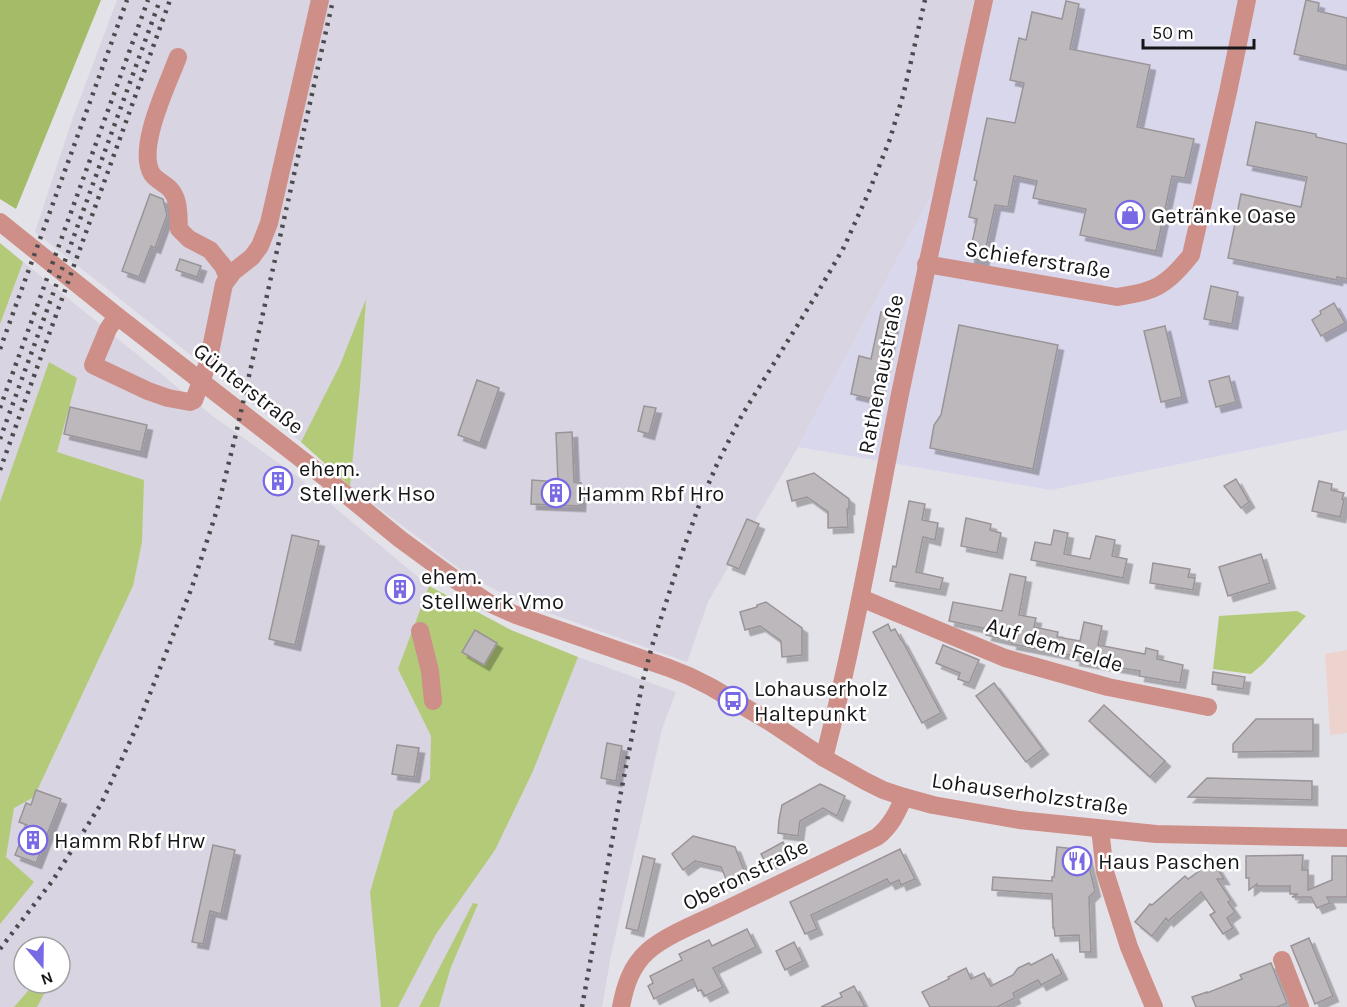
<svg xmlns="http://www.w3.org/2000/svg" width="1347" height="1007" viewBox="0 0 1347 1007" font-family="Karla,sans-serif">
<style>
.built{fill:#d8d4e1;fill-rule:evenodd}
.industrial{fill:#d9d7ec}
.education{fill:#edd3cd}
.green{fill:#b3cb79}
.forest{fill:#a4bc68}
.building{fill:#bdb8bc;stroke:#9a9498;stroke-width:1.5;filter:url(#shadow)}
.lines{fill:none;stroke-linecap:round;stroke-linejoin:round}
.minor{stroke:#ce8f88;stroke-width:18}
.rail{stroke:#4b4b4e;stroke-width:4.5;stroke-dasharray:3 6;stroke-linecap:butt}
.minor-bridge{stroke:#ce8f88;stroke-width:18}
.labels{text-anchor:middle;stroke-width:5;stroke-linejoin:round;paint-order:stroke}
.poi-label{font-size:22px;fill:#161618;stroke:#fff;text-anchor:start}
.street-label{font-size:22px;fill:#161618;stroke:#fff}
</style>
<defs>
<filter id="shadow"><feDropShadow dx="5.5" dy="5.5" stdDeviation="0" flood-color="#0004"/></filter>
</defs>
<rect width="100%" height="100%" fill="#e4e2e9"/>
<g class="built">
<polygon points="117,0 974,0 938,182 798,447 708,602 687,662 526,605 470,577 350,486 301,442 35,232 72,120"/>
<path d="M0,243L214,417L297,476L429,586L511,630L578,657L676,692L662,729L611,955L602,1007H0ZM24,947H60V983H24Z"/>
</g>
<polygon class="industrial" points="974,0 1347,0 1347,430 1051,490 798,447 938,182"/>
<polygon class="education" points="1347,650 1347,733 1330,735 1325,654"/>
<g class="green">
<polygon points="0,243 23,262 0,324"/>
<polygon points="366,299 360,387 350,486 301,442 340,365"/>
<polygon points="49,362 77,378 57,452 144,480 142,542 133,586 34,797 14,808 6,857 34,882 0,924 0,502"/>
<polygon points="429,586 511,630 578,657 533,771 495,850 436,934 398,1007 381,1007 370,892 394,811 430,779 431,736 398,669"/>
<polygon points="1297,611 1306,616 1263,664 1251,674 1213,669 1219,616"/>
<polygon points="473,903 478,904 451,967 439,1007 419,1007"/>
<polygon points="35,983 50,983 37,1007 14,1007"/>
</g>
<polygon class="forest" points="0,0 101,0 16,209 0,199"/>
<g class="building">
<polygon points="1306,0 1319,3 1318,11 1347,18 1347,66 1294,54"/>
<polygon points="1066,1 1079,4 1070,49 1150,65 1137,127 1194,139 1185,178 1172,176 1156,251 1080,235 1086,209 1033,198 1037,181 1014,176 1008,207 995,205 983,261 969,258 977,219 969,217 977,181 974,180 987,118 1015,123 1024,83 1010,80 1019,38 1026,40 1032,12 1062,19"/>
<polygon points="1256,122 1316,134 1316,137 1347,144 1347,279 1337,277 1337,280 1228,258 1241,194 1301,207 1307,177 1247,165"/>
<polygon points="150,194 163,199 167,215 155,248 151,246 139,277 122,271"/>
<polygon points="180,259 201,266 197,277 176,270"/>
<polygon points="1211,286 1238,292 1232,324 1204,319"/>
<polygon points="1334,303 1345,323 1321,336 1312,320 1321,314 1320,311"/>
<polygon points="881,312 895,315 877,400 851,394 859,356 871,359"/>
<polygon points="959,325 1058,345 1033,469 930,448 934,425 941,415"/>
<polygon points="1165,326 1182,397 1161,402 1144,331"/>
<polygon points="1229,376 1236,402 1216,407 1209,381"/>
<polygon points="477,380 499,388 480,443 458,435"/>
<polygon points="644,406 656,408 649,434 638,431"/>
<polygon points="70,407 147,425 141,452 64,434"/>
<polygon points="572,432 574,482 581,483 580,506 531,504 532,480 558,482 556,433"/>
<polygon points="814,473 849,499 849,509 847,509 848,527 828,528 828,512 807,497 792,501 787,481"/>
<polygon points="1236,479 1249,502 1241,508 1224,486"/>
<polygon points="1319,481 1332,484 1331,490 1344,493 1342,499 1344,500 1340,517 1312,511"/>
<polygon points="909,501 925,504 922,520 938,523 935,540 923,537 916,572 943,578 940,590 890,581 893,566 896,567"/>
<polygon points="966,518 991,524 990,530 1001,533 997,553 961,546"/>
<polygon points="747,519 759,524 739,569 727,564"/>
<polygon points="1054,530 1068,533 1064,554 1090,559 1096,536 1115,540 1112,556 1127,559 1123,578 1031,560 1035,542 1051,545"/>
<polygon points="292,535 319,541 295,645 269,639"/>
<polygon points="1261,554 1270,583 1228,596 1219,567"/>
<polygon points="1153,563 1190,569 1188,577 1195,578 1193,590 1150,583"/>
<polygon points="1010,574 1026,577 1019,615 1036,618 1034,627 1058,632 1057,637 1080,641 1084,622 1102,626 1098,645 1145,654 1146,648 1158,651 1157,659 1183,665 1180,683 1139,676 1140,671 1074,660 1075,656 1011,644 1012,641 986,635 988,629 949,621 953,602 1002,611"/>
<polygon points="766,602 802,628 802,655 782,657 781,641 760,626 745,630 740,612 757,607 757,605"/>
<polygon points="888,624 891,631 895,629 901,640 902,640 941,713 922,723 873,632"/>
<polygon points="475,630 497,643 484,665 462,652"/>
<polygon points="943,645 979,660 969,683 958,679 960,673 936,663"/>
<polygon points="1213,672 1245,677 1243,689 1212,684"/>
<polygon points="994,683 1043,749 1026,762 976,696"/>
<polygon points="1104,705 1165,761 1150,777 1089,721"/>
<polygon points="1256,719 1313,719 1313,751 1233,752 1233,744"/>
<polygon points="607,743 622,746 616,781 601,778"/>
<polygon points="397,745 419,748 414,777 392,774"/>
<polygon points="1207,778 1312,781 1312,800 1188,797"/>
<polygon points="820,784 845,796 837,816 823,808 800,821 798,836 778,833 779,820 782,805"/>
<polygon points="36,790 61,799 36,863 15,855 27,825 19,822 26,803 31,805"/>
<polygon points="693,836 735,847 745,873 727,881 721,867 695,861 683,870 672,854"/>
<polygon points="783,842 789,853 767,865 761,854"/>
<polygon points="213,845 235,850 221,914 210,911 203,944 192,942"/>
<polygon points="1057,847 1085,850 1095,891 1089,897 1091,952 1080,952 1079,935 1055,936 1054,928 1053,928 1052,894 992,890 993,877 1052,881 1052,877 1054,877"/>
<polygon points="900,849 915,879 901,885 899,880 890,884 887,879 811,915 817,929 805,934 790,902"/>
<polygon points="1303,855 1302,870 1308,870 1308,890 1332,880 1332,856 1347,856 1347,897 1327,897 1330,903 1317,908 1311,897 1292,897 1298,894 1290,894 1290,886 1257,886 1257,884 1249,890 1249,878 1246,878 1246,856"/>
<polygon points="643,856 655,859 638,931 626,928"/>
<polygon points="1213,861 1224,879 1217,879 1231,900 1228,902 1235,912 1227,918 1233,928 1223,934 1210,915 1215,912 1201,892 1168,921 1166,918 1152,936 1135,922 1150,904 1152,905 1185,876 1188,879"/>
<polygon points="747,929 756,947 713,968 723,987 705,996 701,990 698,991 693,979 654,999 648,986 653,983 650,976 682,960 679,954 709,940 712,946"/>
<polygon points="1309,938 1333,996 1315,1004 1291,946"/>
<polygon points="794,942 803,961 785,970 776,951"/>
<polygon points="1052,954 1062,974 1041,985 1038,980 1013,993 1015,998 997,1007 930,1007 922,992 949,979 948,977 966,968 971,979 984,973 991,986 1013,975 1018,968 1029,963 1031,965"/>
<polygon points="1271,963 1287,1003 1277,1007 1196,1007 1192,997 1207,992 1207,993 1242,979 1240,975"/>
<polygon points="854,986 865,1007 821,1007 842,997 840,993"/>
</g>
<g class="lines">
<g class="minor">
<path d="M178,57C168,84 136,148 152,174C156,180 165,184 170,189C180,200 178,215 179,229L189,239L210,250L223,266L228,278"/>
<polyline points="0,222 117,316 327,479 400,539 471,591 489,603 516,615 669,668 689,676 711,687 770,722 824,758 865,781 883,790 904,797 933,805 1019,820 1156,834 1347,838"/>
<path d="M926,264L1117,297C1127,295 1137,294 1146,291C1165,286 1179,270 1191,255L1228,92L1247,0"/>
<polyline points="117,316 108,329 93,365 148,391 168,398 190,402 194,400"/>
<polyline points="208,363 224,284 233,272 252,257 260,246 269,223 320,0"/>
<polyline points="861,598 1005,658 1108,687 1208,707"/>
<polyline points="420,631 430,671 433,701"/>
<path d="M824,758C855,638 876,516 900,394C927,262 955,131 984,0"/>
<polyline points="1100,829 1105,872 1129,947 1154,1007"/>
<polyline points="1282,960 1300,1007"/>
<path d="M621,1007C625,986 631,966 648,951C666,935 702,921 725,910C775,886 826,862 877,837C891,826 897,813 904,797"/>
</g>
<g class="rail">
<polyline points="0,349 127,0"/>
<polyline points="0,408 148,0"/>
<polyline points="0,439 160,0"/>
<polyline points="0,470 170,0"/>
<polyline points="0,949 53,880 101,804 138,724 192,587 217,510 236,434 333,0"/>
<polyline points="582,1007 621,792 643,680 652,646 681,556 698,508 718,462 742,415 818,292 844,247 868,194 890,139 904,92 925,0"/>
</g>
<polyline class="minor-bridge" points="194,400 208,363"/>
</g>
<defs>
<g id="shop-ring" transform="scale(1.5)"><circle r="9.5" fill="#fff" stroke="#7869e4" stroke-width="1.5"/><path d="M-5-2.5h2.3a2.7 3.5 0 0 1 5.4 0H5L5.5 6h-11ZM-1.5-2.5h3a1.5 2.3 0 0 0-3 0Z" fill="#7869e4"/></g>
<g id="building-ring" transform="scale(1.5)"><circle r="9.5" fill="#fff" stroke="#7869e4" stroke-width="1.5"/><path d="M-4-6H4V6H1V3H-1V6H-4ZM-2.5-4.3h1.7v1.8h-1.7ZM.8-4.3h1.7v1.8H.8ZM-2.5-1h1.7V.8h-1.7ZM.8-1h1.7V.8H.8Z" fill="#7869e4"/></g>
<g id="bus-ring" transform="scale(1.5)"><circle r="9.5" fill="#fff" stroke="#7869e4" stroke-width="1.5"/><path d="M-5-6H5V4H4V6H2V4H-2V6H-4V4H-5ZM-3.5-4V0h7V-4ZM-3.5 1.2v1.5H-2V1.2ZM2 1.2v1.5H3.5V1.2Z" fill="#7869e4"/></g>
<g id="restaurant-ring" transform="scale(1.5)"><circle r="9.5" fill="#fff" stroke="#7869e4" stroke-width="1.5"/><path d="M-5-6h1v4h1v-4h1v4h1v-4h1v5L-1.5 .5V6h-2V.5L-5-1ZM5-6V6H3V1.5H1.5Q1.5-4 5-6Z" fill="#7869e4"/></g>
</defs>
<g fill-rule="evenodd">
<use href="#shop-ring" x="1130" y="215"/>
<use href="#building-ring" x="278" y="481"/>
<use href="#building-ring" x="556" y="493"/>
<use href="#building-ring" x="400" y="589"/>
<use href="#bus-ring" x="733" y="701"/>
<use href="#building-ring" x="33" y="840"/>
<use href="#restaurant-ring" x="1077" y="861"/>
</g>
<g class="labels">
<g class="poi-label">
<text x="1151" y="223">Getränke Oase</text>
<text x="299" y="476">ehem.<tspan x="299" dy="25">Stellwerk Hso</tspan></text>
<text x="577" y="501">Hamm Rbf Hro</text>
<text x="421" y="584">ehem.<tspan x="421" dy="25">Stellwerk Vmo</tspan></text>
<text x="754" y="696">Lohauserholz<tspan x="754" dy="25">Haltepunkt</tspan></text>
<text x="54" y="848">Hamm Rbf Hrw</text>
<text x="1098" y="869">Haus Paschen</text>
</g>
<g class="street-label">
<text transform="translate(1038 259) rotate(9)" y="8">Schieferstraße</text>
<text transform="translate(880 374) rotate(-79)" y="8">Rathenaustraße</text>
<text transform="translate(249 388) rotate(38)" y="8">Günterstraße</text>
<text transform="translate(1055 644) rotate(17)" y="8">Auf dem Felde</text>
<text transform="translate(1030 793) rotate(8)" y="8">Lohauserholzstraße</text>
<text transform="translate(745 874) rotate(-26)" y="8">Oberonstraße</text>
</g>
</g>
<g transform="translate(42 965) rotate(160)"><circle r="28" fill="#ffffff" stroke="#a2a2a3" stroke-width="1.5"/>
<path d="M0-4.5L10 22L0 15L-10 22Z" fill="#7869e4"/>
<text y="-9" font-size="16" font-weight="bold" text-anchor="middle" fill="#161618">N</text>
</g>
<path d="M1143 39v9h111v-9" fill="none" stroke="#161618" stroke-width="3"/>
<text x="1152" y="39" font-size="18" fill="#161618" stroke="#ffffff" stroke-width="4.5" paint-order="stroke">50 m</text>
</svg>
